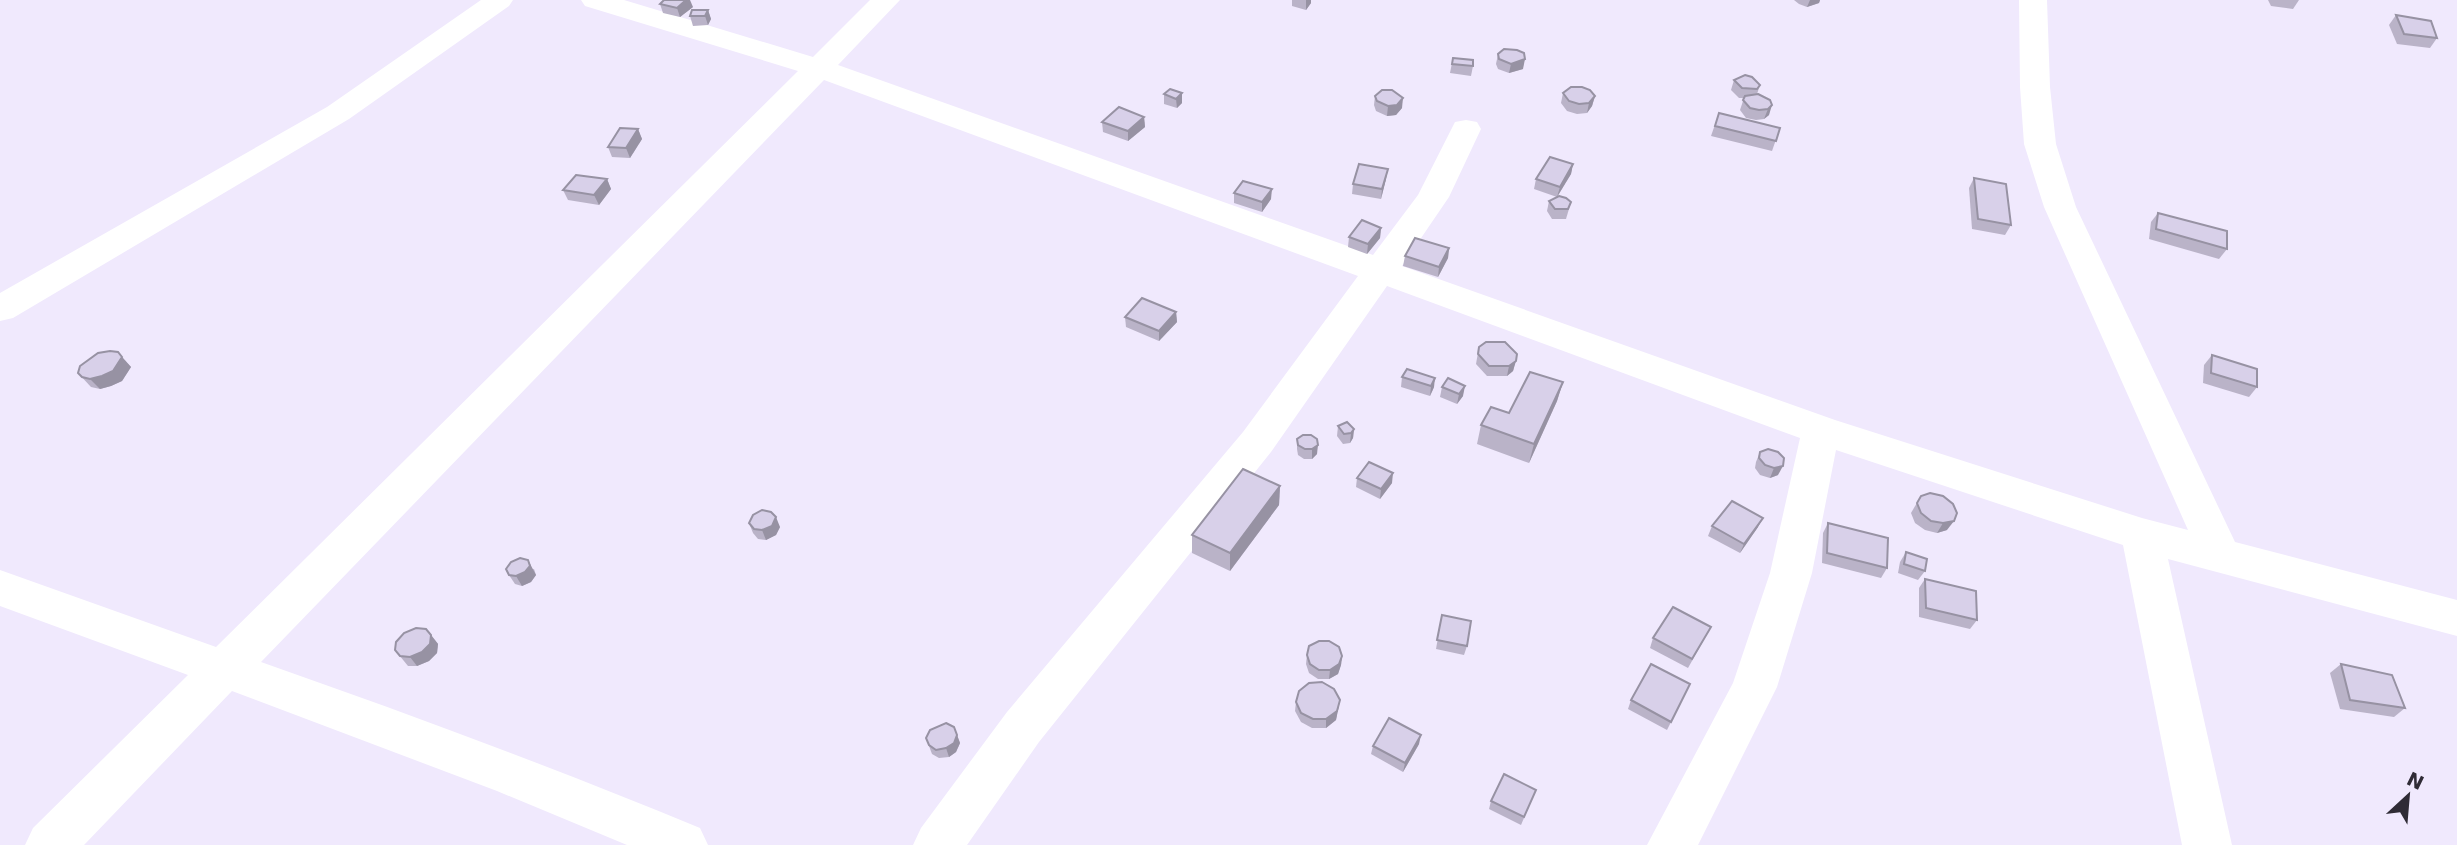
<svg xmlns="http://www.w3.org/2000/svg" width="2457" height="845" viewBox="0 0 2457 845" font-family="'DejaVu Sans',sans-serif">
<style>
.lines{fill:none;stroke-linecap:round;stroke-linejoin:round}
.minor{fill:#fff;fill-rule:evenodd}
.wall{fill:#bab3c8}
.shaded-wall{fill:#9792a3}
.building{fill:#d8d0e9;stroke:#9792a3;stroke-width:2}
</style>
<rect width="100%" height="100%" fill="#f0e9fd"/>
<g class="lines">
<g class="minor">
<polygon points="481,0 513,0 509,6 349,119 13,318 0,321 0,293 327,107"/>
<path d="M581,0H624L813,57L870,0H900L838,65L1373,255L1418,195L1455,122L1466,120L1477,122L1481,129L1449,197L1402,266L1835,420L2142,518L2188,530L2044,207L2024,144L2020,87L2019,0H2047L2050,87L2056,144L2076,207L2235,542L2457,600V636L2168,559L2232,845H2182L2123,545L1836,450L1812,573L1777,687L1698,845H1647L1733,683L1770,573L1800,438L1387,286L1271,452L1039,742L967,845H913L921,828L1007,712L1243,432L1358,276L824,80L261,662C409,714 555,768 700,828L708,845H627L497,791L232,691L84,845H25L33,828L188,675L0,606V570L216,647L798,71L585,6Z"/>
</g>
</g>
<g class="wall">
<polygon points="1292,0 1311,0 1311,3 1306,10 1292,6"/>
<polygon points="1794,0 1820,0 1819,3 1807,7 1799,4"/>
<polygon points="2268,0 2299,0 2293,9 2271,6"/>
<polygon points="660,4 693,7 680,17 663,13"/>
<polygon points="708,10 711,19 708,25 693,26 690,16"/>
<polygon points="2396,15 2437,38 2430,48 2397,44 2389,25"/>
<polygon points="1498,54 1523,69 1509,73 1498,69 1496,64"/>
<polygon points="1453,58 1473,66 1471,76 1450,73"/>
<polygon points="1734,80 1760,85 1757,94 1770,100 1769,115 1764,119 1756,120 1746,118 1740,110 1744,98 1739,98 1731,90"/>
<polygon points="1182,93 1182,103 1177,108 1164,104 1164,94"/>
<polygon points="1563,93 1595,96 1592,106 1587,113 1577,114 1567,111 1561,103"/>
<polygon points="1375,96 1402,108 1396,115 1387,116 1376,111 1374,105"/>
<polygon points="1719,113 1780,128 1772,151 1711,136"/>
<polygon points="1144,117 1145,127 1128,141 1103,132 1102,122"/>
<polygon points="638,129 642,139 630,158 612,157 608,147"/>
<polygon points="1573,164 1571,174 1557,197 1534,189 1536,179"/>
<polygon points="1974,178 2011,225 2005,235 1972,229 1969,188"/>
<polygon points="607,179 611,189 599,205 568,200 563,190"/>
<polygon points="1386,179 1381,199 1352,194 1353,184"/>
<polygon points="1234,193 1271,199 1262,212 1234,203"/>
<polygon points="1549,201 1571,202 1566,219 1552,219 1547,211"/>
<polygon points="2158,213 2227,249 2219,259 2149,239 2151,222"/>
<polygon points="1381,228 1380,238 1367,254 1348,247 1349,237"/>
<polygon points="1449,248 1448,258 1438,277 1403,266 1405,256"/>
<polygon points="1176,312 1177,322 1159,341 1126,327 1125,317"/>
<polygon points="1479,347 1517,354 1513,371 1507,376 1487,376 1476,364"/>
<polygon points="2212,355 2257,387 2249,397 2203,383 2204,365"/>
<polygon points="122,357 131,367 122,381 111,386 100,389 91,387 78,373"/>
<polygon points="1407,369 1434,387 1430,396 1401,387 1402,377"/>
<polygon points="1563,382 1557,401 1529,463 1477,444 1481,425 1509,413"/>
<polygon points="1442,387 1463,396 1457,404 1440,397"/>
<polygon points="1338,426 1354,429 1353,438 1350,443 1343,444 1337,436"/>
<polygon points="1303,435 1317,454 1312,459 1304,459 1298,455 1297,449 1297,439"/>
<polygon points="1768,449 1778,475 1770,478 1760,475 1755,468 1756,462 1760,452"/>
<polygon points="1357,478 1392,483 1380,499 1356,487"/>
<polygon points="1280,486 1279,505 1230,571 1192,553 1192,535"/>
<polygon points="1930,493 1947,530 1937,533 1925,530 1915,523 1911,513 1921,496"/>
<polygon points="749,523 780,527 776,535 766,540 758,539 753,533"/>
<polygon points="1828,523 1887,568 1881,578 1822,563 1823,533"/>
<polygon points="1712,526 1758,527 1740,553 1708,536"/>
<polygon points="1906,552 1925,571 1918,580 1898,573 1900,562"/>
<polygon points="534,569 536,575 531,582 522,586 515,584 509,575"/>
<polygon points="1925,579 1977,620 1970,629 1919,617 1919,588"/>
<polygon points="1442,615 1467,646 1464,655 1436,649"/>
<polygon points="431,635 438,644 437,653 429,661 417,666 408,666 395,650"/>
<polygon points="1706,636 1688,668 1650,648 1653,638"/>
<polygon points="1307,655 1342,656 1341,665 1338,674 1329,679 1318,679 1309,673 1306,664"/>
<polygon points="2341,664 2405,708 2394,717 2340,709 2330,673"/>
<polygon points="1690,684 1667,730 1628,709 1631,700"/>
<polygon points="1340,700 1336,720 1326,728 1312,728 1301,722 1295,711 1296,702"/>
<polygon points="957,735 960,743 956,752 949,757 939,758 932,754 926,738"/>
<polygon points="1419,744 1403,772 1371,754 1373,746"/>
<polygon points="1536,790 1521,825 1489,809 1491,801"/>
</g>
<g class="shaded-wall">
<polygon points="686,0 690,0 693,7 680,17 677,8"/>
<polygon points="1306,0 1311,0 1311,3 1306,10"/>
<polygon points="1810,0 1820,0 1819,3 1807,7"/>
<polygon points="708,10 711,19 708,25 705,16"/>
<polygon points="1525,59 1523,69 1509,73 1511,64"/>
<polygon points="1182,93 1182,103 1177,108 1176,99"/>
<polygon points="1595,96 1592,106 1587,113 1589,103"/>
<polygon points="1403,98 1402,108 1396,115 1387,116 1388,106"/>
<polygon points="1772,105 1769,115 1764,119 1768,109"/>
<polygon points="1144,117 1145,127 1128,141 1128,131"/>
<polygon points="638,129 642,139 630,158 626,148"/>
<polygon points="1573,164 1571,174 1557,197 1560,187"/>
<polygon points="1388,169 1386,179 1381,199 1382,189"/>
<polygon points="607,179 611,189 599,205 594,195"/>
<polygon points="1272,189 1271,199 1262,212 1262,202"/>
<polygon points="1381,228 1380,238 1367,254 1368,244"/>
<polygon points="1449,248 1448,258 1438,277 1439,267"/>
<polygon points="1176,312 1177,322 1159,341 1159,331"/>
<polygon points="122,357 131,367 122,381 111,386 100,389 90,379"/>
<polygon points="1516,361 1513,371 1507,376 1509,366"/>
<polygon points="1435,378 1434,387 1430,396 1431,386"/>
<polygon points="1563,382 1557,401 1529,463 1534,444"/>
<polygon points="1465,386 1463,396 1457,404 1459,394"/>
<polygon points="1354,429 1353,438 1350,443 1351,433"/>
<polygon points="1318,445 1317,454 1312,459 1312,449"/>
<polygon points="1783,466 1778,475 1770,478 1774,468"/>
<polygon points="1393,473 1392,483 1380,499 1381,489"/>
<polygon points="1280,486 1279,505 1230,571 1230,553"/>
<polygon points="776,517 780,527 776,535 766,540 762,530"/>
<polygon points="1763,518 1758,527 1740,553 1744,544"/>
<polygon points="1954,521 1947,530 1937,533 1943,523"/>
<polygon points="528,560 536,575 531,582 522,586 516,576"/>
<polygon points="431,635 438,644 437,653 429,661 417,666 410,657"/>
<polygon points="1342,656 1341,665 1338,674 1329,679 1330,670"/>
<polygon points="1340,700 1336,720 1326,728 1326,719"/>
<polygon points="957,735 960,743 956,752 949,757 946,748"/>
<polygon points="1421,735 1419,744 1403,772 1405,763"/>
</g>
<g class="building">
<polygon points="664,0 686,0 677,8 660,4"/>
<polygon points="692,10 708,10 705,16 690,16"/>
<polygon points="2396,15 2431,21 2437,38 2404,34"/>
<polygon points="1504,49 1517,50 1524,53 1525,59 1511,64 1499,59 1498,54"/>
<polygon points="1453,58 1473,60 1473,66 1452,64"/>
<polygon points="1745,75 1752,77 1760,85 1757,89 1742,88 1734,80"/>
<polygon points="1571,87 1582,87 1590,90 1595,96 1589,103 1579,104 1569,101 1563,93"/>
<polygon points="1170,89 1182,93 1176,99 1164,94"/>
<polygon points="1382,90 1392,90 1403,98 1397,105 1388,106 1377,101 1375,96"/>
<polygon points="1758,94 1770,100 1772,105 1768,109 1759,110 1750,108 1743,100 1745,96"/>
<polygon points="1119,107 1144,117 1128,131 1102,122"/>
<polygon points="1719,113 1780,128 1776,141 1715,126"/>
<polygon points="620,128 638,129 626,148 608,147"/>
<polygon points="1550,157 1573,164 1560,187 1536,179"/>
<polygon points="1359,164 1388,169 1382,189 1353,184"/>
<polygon points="576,175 607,179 594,195 563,190"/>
<polygon points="1974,178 2006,184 2011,225 1978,219"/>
<polygon points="1243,181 1272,189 1262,202 1234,193"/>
<polygon points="1559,196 1566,198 1571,202 1568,209 1555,209 1549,201"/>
<polygon points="2158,213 2227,231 2227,249 2156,229"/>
<polygon points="1362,220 1381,228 1368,244 1349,237"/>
<polygon points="1415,238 1449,248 1439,267 1405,256"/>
<polygon points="1142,298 1176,312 1159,331 1125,317"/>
<polygon points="1486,342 1505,342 1517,354 1516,361 1509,366 1489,366 1478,354 1479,347"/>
<polygon points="110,351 118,352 122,357 113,371 102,376 90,379 82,377 78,373 80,366 98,353"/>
<polygon points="2212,355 2257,369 2257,387 2211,373"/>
<polygon points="1407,369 1435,378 1431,386 1402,377"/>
<polygon points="1530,372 1563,382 1534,444 1481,425 1491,407 1509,413"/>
<polygon points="1448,378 1465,386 1459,394 1442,387"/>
<polygon points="1347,422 1354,429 1351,433 1344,434 1338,426"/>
<polygon points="1303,435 1311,435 1317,439 1318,445 1312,449 1305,449 1298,445 1297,439"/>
<polygon points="1768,449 1778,452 1784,458 1783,466 1774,468 1765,465 1759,458 1760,452"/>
<polygon points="1369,462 1393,473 1381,489 1357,478"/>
<polygon points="1243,469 1280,486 1230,553 1192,535"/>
<polygon points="1930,493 1943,496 1953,504 1957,513 1954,521 1943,523 1931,521 1921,513 1917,503 1921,496"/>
<polygon points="1732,501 1763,518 1744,544 1712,526"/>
<polygon points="762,510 771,512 776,517 772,526 762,530 754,529 749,523 753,515"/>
<polygon points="1828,523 1888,538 1887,568 1827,553"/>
<polygon points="1906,552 1927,559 1925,571 1904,564"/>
<polygon points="520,558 528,560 530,566 525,572 516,576 509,575 506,569 511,562"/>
<polygon points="1925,579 1976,591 1977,620 1926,608"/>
<polygon points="1673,607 1711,627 1692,659 1653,638"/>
<polygon points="1442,615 1471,621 1467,646 1437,640"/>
<polygon points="416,628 426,629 431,635 430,644 422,652 410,657 400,656 395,650 396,642 404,633"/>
<polygon points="1319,641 1329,641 1339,647 1342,656 1339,664 1330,670 1319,670 1310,664 1307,655 1309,646"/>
<polygon points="1651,664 1690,684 1671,722 1631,700"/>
<polygon points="2341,664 2392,675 2405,708 2350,700"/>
<polygon points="1322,682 1334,689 1340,700 1337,711 1326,719 1313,719 1301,713 1296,702 1299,691 1309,683"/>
<polygon points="1389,718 1421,735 1405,763 1373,746"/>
<polygon points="946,723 954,727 957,735 954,743 946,748 936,750 929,745 926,738 930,730"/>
<polygon points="1504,774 1536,790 1524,817 1491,801"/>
</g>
<g transform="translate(2408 796) rotate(26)" stroke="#f0e9fd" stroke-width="5" paint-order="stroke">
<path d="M0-5L12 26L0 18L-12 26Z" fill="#2f2b35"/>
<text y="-10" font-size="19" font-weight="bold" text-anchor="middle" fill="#2f2b35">N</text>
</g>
</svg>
